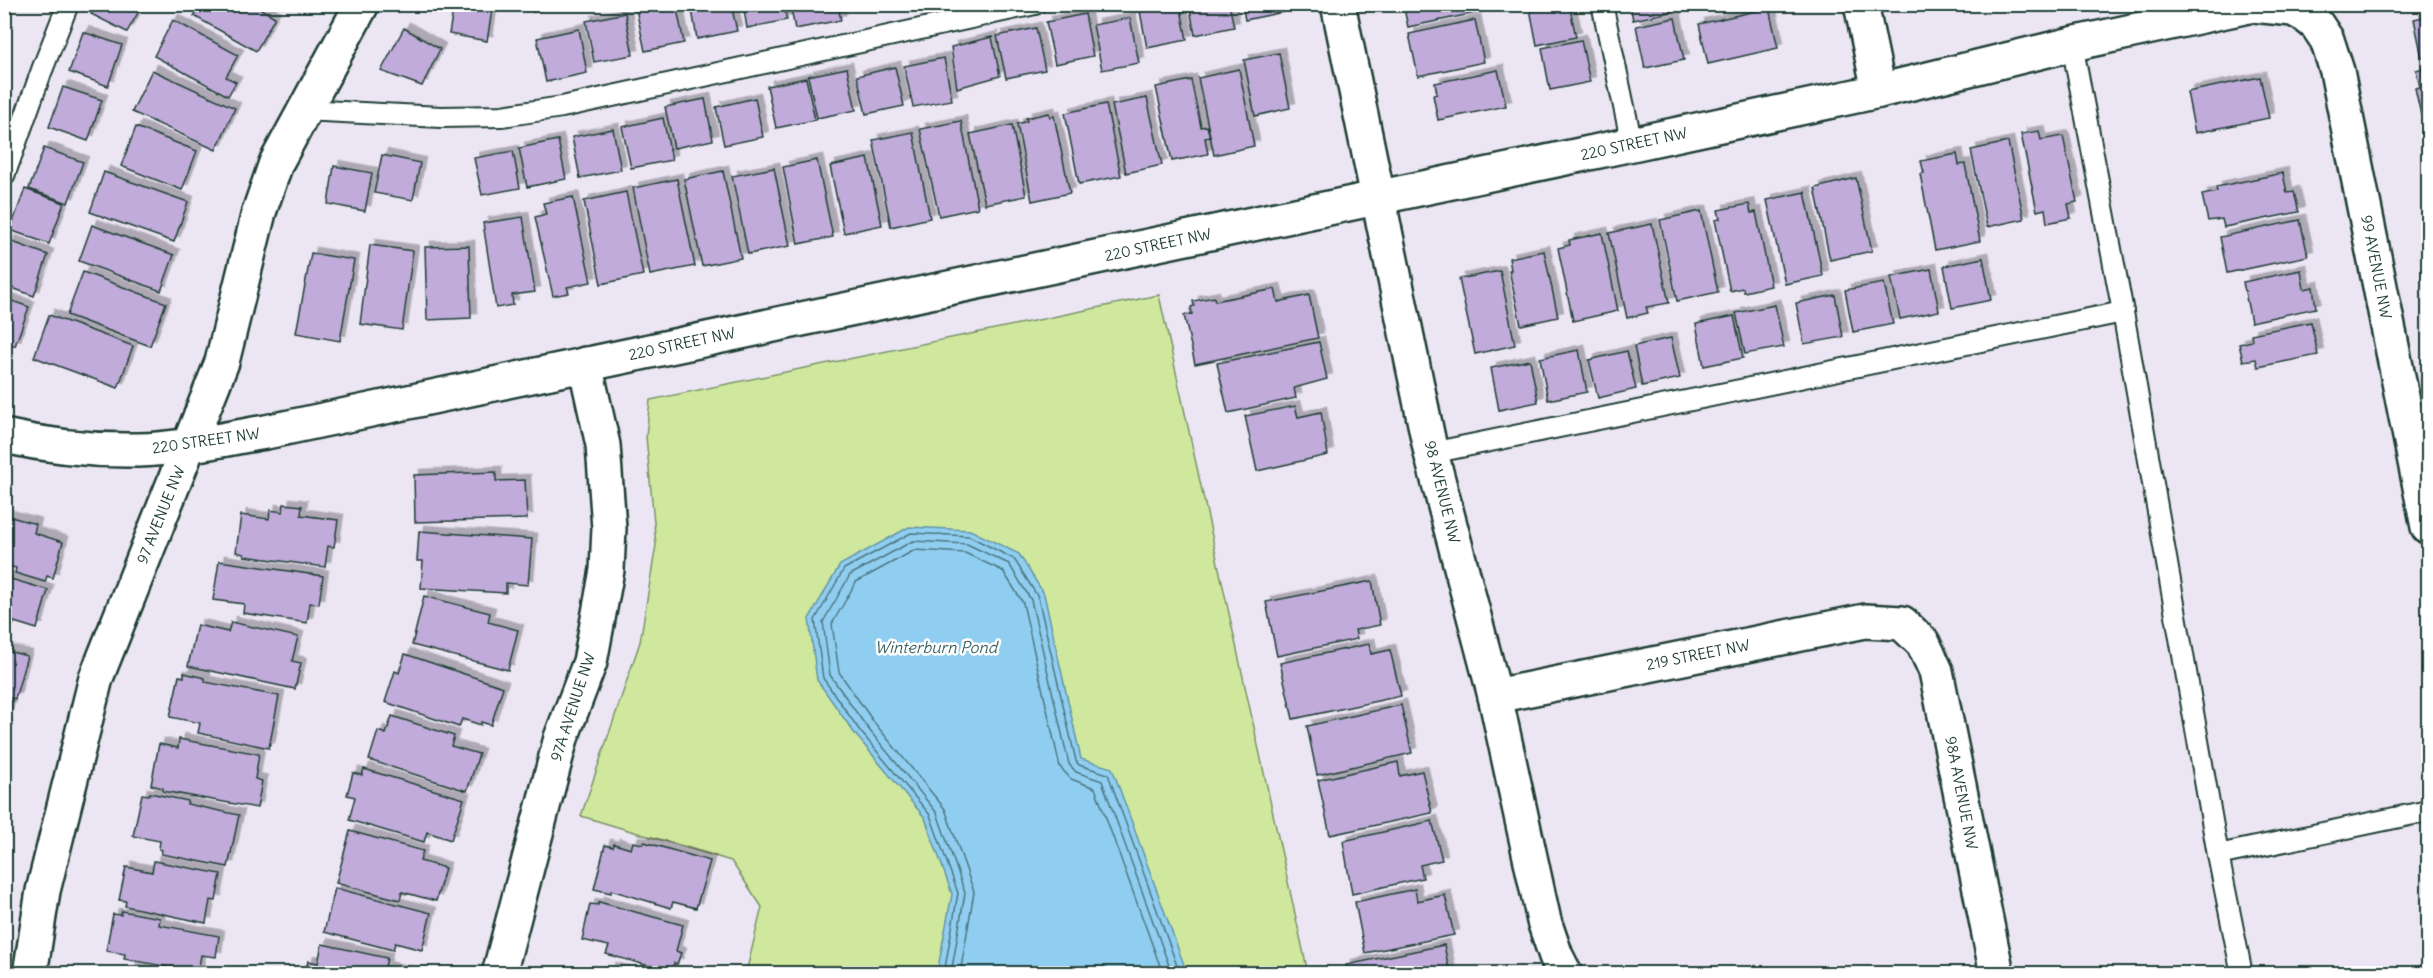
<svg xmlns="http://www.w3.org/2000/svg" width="2433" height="978" viewBox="0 0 2433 978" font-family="Delius,sans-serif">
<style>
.green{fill:#d0e89e;stroke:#789269;stroke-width:1.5}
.water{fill:#90cef1;stroke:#6394a5;stroke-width:1.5}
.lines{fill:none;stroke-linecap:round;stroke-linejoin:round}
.shore{stroke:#4c7780;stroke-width:1.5}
.building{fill:#c0abda;stroke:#1f3d34;stroke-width:1.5;filter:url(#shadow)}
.lane-casing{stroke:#1f3d34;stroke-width:24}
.street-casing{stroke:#1f3d34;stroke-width:38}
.lane{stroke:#fff;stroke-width:20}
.street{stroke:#fff;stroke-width:33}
.labels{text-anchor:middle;stroke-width:5;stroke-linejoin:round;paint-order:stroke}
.street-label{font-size:15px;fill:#1f3d34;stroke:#fff}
.water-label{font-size:16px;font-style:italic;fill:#3b6163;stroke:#fff}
</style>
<defs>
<filter id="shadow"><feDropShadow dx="5.5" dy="-5.5" stdDeviation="0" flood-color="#0004"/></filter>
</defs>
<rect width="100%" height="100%" fill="#ece6f4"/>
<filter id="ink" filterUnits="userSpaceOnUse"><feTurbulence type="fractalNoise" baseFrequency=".0167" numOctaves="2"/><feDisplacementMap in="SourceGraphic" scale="12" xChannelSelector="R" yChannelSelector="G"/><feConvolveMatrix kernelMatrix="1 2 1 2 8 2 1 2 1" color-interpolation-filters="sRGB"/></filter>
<g filter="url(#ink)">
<polygon class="green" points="1159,295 1308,973 746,973 762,907 731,861 581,816 640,642 656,545 646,436 650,400"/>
<polygon class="water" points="909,527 970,530 1019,554 1044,594 1081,759 1112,768 1187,973 937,973 952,894 925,818 855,734 817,680 809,619 840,565"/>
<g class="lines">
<g class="shore">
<polyline points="944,974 958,893 930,815 860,731 823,678 815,620 844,569 911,533 969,536 1014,559 1038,597 1076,761 1079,765 1108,774 1180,974"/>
<polyline points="951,974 965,893 937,813 866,726 830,675 823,622 850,575 913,541 967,544 1009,564 1031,600 1069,764 1076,772 1102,781 1172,974"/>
<polyline points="960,974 974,892 945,809 873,721 839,672 832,624 856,582 915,550 965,553 1003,571 1023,603 1060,767 1071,779 1095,788 1163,974"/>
</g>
</g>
<g class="building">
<polygon points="98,4 143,4 127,32 91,14"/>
<polygon points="201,4 252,4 275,17 256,51 194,16"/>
<polygon points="454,4 493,4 487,41 449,34"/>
<polygon points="532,4 561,4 561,6 533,12"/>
<polygon points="660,4 676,4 684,43 645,51 636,9"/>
<polygon points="691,4 731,4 737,31 697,39"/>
<polygon points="743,4 783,4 787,20 747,28"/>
<polygon points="790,4 834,4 835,8 838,7 841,20 795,29"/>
<polygon points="1146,4 1180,4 1187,40 1147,48 1139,6"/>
<polygon points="1189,4 1229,4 1234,27 1195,35"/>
<polygon points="1242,4 1282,4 1284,12 1245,20"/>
<polygon points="1403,4 1489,4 1490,10 1408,27"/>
<polygon points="1529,4 1569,4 1576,37 1537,45"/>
<polygon points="1630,4 1671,4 1672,12 1633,20"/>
<polygon points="1706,4 1736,4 1707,11"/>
<polygon points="1769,8 1778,48 1708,64 1699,24"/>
<polygon points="625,13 633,55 594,62 586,21"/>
<polygon points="1085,14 1093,56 1055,64 1046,22"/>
<polygon points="2428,16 2428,57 2422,58 2414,19"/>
<polygon points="1130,18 1139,63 1102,70 1093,25"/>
<polygon points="1675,18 1684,60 1645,68 1636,26"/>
<polygon points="173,20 238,55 226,77 236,82 228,96 154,56"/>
<polygon points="1475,20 1484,62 1418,76 1409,34"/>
<polygon points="404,28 440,49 422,86 381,71"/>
<polygon points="1036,28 1045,70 1006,78 997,36"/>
<polygon points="579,29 587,73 546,82 537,38"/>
<polygon points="83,32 122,45 108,86 69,72"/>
<polygon points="992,37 1000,76 957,88 951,47"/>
<polygon points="1581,40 1590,82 1550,90 1542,48"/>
<polygon points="1279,53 1290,108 1255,116 1244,60"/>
<polygon points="944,58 952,100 913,107 904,66"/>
<polygon points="895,67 904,106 866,114 857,76"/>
<polygon points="2428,67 2428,113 2421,115 2415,88 2420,87 2416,70"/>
<polygon points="847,68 856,110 817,118 808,76"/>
<polygon points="1239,69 1254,146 1214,155 1198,78"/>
<polygon points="152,70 235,108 216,150 132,112"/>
<polygon points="1498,70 1506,106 1438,120 1433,95 1437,94 1435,83"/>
<polygon points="2260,77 2269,118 2195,133 2187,92"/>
<polygon points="806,78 815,120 776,128 767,86"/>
<polygon points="1191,80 1201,127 1207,126 1210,137 1205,138 1208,154 1172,161 1156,87"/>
<polygon points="63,87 102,100 88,141 49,127"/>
<polygon points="755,98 763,137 724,145 716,107"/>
<polygon points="1147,98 1162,165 1126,173 1112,105"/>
<polygon points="705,99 713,140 674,148 665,107"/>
<polygon points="1106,104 1121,176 1079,184 1065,113"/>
<polygon points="1049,113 1050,117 1054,116 1070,193 1032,201 1017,124 1027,121 1026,118"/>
<polygon points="663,118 672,160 631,168 622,127"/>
<polygon points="961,121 978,208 939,216 920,129"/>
<polygon points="2428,122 2428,154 2422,123"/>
<polygon points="1012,125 1026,196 985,204 970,134"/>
<polygon points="136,127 197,151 182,190 121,166"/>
<polygon points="613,129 621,170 580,178 572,137"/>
<polygon points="2039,131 2041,140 2063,136 2077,202 2068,204 2071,218 2047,223 2045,209 2037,211 2021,134"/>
<polygon points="913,132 930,218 891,227 873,140"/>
<polygon points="558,140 566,179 527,187 519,148"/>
<polygon points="2008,142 2024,219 1987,227 1971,150"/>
<polygon points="44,148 83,162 68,203 29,189"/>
<polygon points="513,151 520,188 482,195 474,158"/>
<polygon points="1957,154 1959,165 1965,164 1980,241 1935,250 1920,174 1924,173 1921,161"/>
<polygon points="382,155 420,163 413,200 374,193"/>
<polygon points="868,158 882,225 844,233 830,166"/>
<polygon points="817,160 833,237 798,244 783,167"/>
<polygon points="334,166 372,173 365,211 328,204"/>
<polygon points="774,168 790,246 748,254 732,176"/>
<polygon points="723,171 741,258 702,266 684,179"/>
<polygon points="104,172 188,202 174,242 90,212"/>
<polygon points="2283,173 2287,193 2294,192 2299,212 2224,227 2222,219 2208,221 2202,195 2217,192 2216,187"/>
<polygon points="1856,178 1872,251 1830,260 1815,188"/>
<polygon points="677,179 695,266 650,275 633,188"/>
<polygon points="25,189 64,203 49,244 10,230"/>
<polygon points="626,192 643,275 601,284 584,201"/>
<polygon points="1805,192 1823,276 1785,284 1767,200"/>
<polygon points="573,197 591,282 567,287 569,293 553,296 535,217 546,214 543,203"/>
<polygon points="1749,204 1751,213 1756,212 1771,286 1744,292 1743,288 1730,291 1715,220 1720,219 1718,210"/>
<polygon points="1701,211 1718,292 1677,301 1660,220"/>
<polygon points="523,217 535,292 512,295 513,305 496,308 483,223"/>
<polygon points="2300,220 2308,256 2227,273 2220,237"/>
<polygon points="1652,224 1669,303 1646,307 1648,313 1627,318 1609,233"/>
<polygon points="92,225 174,255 161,291 79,261"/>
<polygon points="1602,233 1618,311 1573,321 1558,248 1570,245 1569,240"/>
<polygon points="10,241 48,255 34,296 4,285 4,256"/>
<polygon points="370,245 413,251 402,330 360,324"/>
<polygon points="469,246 471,318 427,320 425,247"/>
<polygon points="1544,251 1558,317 1521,325 1509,270 1511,270 1509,258"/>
<polygon points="311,253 354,260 340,341 296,333"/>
<polygon points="1983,258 1991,300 1952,308 1944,266"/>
<polygon points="1931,269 1939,311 1900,319 1891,277"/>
<polygon points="2301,270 2304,289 2313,287 2316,308 2251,322 2243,282"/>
<polygon points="1500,271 1515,345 1475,354 1459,279"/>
<polygon points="83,272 166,303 150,346 67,315"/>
<polygon points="1884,283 1893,324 1853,332 1845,290"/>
<polygon points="1275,289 1278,302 1309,295 1318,338 1195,364 1184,315 1192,314 1191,307 1194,306 1193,301 1214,297 1215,301"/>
<polygon points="1835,295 1843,337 1804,344 1796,303"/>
<polygon points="4,298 29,307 15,346 4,342"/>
<polygon points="1775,305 1784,347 1745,354 1736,313"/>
<polygon points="49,315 133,346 118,388 34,357"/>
<polygon points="1734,316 1743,358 1704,366 1696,324"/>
<polygon points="2311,322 2318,355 2258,367 2256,359 2243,361 2239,344 2252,341 2251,334"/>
<polygon points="1671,338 1680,378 1642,386 1634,346"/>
<polygon points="1319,342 1327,379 1294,388 1296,398 1228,413 1217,363"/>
<polygon points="1579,350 1587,392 1548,400 1540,358"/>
<polygon points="1627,351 1636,389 1598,398 1589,360"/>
<polygon points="1530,360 1538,402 1499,410 1491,368"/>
<polygon points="1295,406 1298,417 1321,412 1328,455 1257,471 1245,416"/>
<polygon points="496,472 496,481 525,480 527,519 415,522 414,475"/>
<polygon points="284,504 302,506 301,515 338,520 334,547 328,546 325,567 244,556 244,554 236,552 241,515 269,519 270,510 283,512"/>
<polygon points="4,515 36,524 34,533 63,542 53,578 47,576 45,582 15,573 16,568 4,565"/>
<polygon points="419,531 532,539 528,585 506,583 506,593 421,588 423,561 417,561"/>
<polygon points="219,561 323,576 319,604 310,603 307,623 243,613 244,604 213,600"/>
<polygon points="4,577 48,590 37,629 11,621 9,630 4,628"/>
<polygon points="1372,581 1380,625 1355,630 1357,639 1277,656 1266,602"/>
<polygon points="424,596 490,613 488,622 518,630 508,670 412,645"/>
<polygon points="231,622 298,637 292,661 301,663 295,689 188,666 197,625 228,632"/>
<polygon points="1369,644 1371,654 1390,650 1401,696 1293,719 1280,663"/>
<polygon points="4,650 27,656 15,699 4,697"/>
<polygon points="405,654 503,687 491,725 481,722 481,725 462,719 459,727 385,702 395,671 399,673"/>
<polygon points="184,673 205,678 205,682 279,696 269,748 198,733 200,723 170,717 179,676 184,677"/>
<polygon points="4,704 10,706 4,724"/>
<polygon points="1401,705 1412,753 1317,775 1307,726"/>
<polygon points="392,716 454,736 451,746 479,754 467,791 369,760 378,731 386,734"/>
<polygon points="179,739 259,754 255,779 262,781 257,808 163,791 163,788 151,785 159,744 178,748"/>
<polygon points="1398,762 1400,776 1422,771 1432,813 1330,835 1318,780"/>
<polygon points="364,769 464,799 451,840 427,832 424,842 349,820 355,797 347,795 353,773 362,775"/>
<polygon points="150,793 188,801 187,804 239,815 228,867 161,854 162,850 159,849 160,841 133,836 142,794 149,795"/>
<polygon points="1432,821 1442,860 1420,865 1423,878 1352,894 1343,841"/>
<polygon points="350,831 423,851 420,861 445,868 436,901 402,892 400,900 336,883"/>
<polygon points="633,842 643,844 644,842 710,861 696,908 673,902 671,908 611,890 611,893 594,889 605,845 613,847 614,844 631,849"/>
<polygon points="154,861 221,874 216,901 210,900 206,923 125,906 126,901 119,900 126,867 152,872"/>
<polygon points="335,888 431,913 422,950 395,943 393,950 324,932"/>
<polygon points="1415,889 1417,901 1445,895 1454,935 1365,953 1355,902"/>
<polygon points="599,902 683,925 676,951 681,953 677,964 674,963 671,972 606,954 609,946 582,940 590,904 598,905"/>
<polygon points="122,911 160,918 159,925 219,936 216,957 201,955 198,972 124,959 125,954 106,951 113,914 121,915"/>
<polygon points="322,944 387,958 385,967 414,974 305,974 308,961 318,963"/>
<polygon points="1444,945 1450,974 1348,974 1346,965"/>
<polygon points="131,968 162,974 130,974"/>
<polygon points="610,968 635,974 608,974"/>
</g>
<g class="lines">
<g class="lane-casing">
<g id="lane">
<polyline points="1602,4 1632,144"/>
<polyline points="2072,44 2123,312 2218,855 2242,974"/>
<polyline points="303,110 441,117 502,116 562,107 1035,4"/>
<polyline points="4,176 42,70 68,4"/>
<polyline points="1431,453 2123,312"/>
<polyline points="2218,855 2428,811"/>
</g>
</g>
<g class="street-casing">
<g id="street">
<polyline points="1338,4 1431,453 1495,696 1544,921 1556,956 1565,974"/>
<polyline points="1861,4 1879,91"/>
<path d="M4,436C48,446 92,451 138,450C180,449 223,439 266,432L1632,144L1879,91L2072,44L2253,5L2293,9L2306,16L2317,25L2327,40L2337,71L2428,527"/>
<polyline points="1495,696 1865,621 1902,623 1923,643 1936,671 1997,974"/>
<polyline points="30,974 43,891 96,678 222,362 259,212 276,163 362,4"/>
<polyline points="499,974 561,738 590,662 607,570 609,528 603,445 585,364"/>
</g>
</g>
<use href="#lane" class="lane"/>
<use href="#street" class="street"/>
</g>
</g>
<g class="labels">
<g class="street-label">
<text transform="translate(1634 144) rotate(-12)" y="5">220 STREET NW</text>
<text transform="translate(1158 245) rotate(-12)" y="5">220 STREET NW</text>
<text transform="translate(2376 267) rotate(79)" y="5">99 AVENUE NW</text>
<text transform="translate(682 344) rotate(-12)" y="5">220 STREET NW</text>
<text transform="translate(206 441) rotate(-8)" y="5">220 STREET NW</text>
<text transform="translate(1442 492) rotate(76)" y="5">98 AVENUE NW</text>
<text transform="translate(161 515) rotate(-68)" y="5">97 AVENUE NW</text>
<text transform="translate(1698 655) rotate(-11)" y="5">219 STREET NW</text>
<text transform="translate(573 707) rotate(-72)" y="5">97A AVENUE NW</text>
<text transform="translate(1961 793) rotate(79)" y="5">98A AVENUE NW</text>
</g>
<g class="water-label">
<text x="936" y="653">Winterburn Pond</text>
</g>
</g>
<rect width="2433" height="978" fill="none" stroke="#fff" stroke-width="24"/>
<rect x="12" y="12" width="2409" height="954" fill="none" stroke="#1f3d34" stroke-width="2" filter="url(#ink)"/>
</svg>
